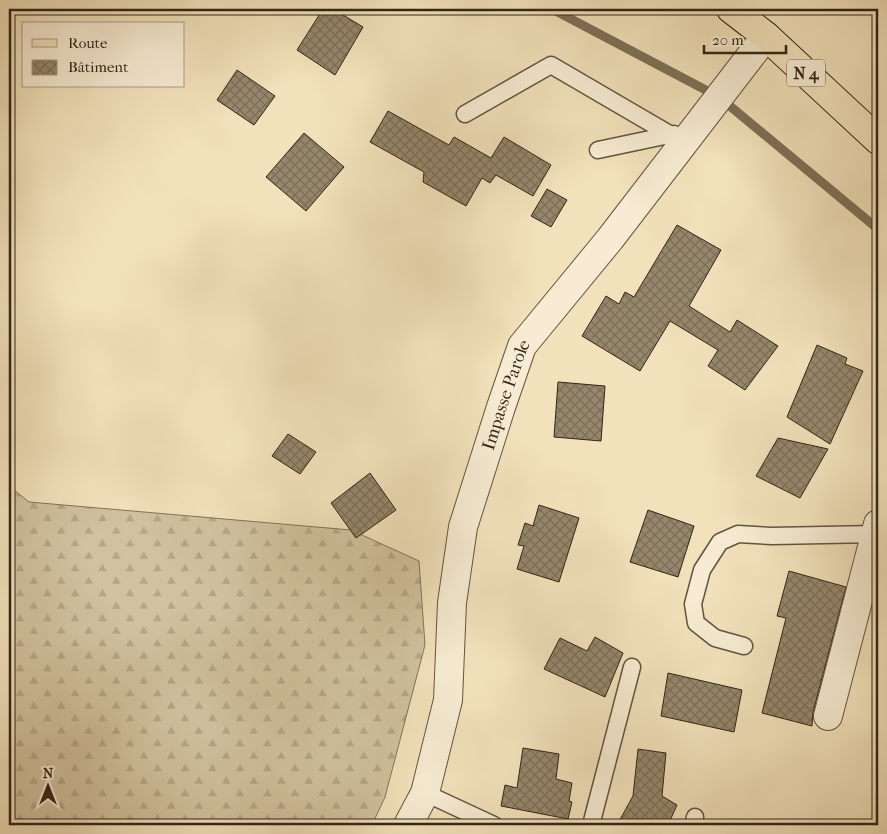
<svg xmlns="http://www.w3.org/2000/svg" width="887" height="834" viewBox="0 0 887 834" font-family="'IM FELL French Canon',serif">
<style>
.forest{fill:url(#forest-firs);stroke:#82745a}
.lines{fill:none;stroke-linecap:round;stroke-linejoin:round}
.stream{stroke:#7e7057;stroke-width:9}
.building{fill:url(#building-cross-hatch);stroke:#322516}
.lane-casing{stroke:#62543f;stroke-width:19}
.street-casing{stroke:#62543f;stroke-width:30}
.primary-casing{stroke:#322516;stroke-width:30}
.lane{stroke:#f7ecd3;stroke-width:16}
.street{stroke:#f7ecd3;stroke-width:28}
.primary{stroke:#f2e2bb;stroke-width:28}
.labels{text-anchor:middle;stroke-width:5;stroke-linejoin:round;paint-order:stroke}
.shield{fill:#f7ecd3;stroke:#6d614f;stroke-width:1}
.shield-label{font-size:16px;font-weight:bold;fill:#322516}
.street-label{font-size:18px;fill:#322516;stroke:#f7ecd3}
</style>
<defs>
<pattern id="forest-firs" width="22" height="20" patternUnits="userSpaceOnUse" patternTransform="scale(1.25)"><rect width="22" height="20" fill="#d1c29f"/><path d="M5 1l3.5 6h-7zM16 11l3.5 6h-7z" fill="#b4a788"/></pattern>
<pattern id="building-cross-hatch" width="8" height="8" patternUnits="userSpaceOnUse" patternTransform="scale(1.25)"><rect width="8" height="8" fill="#96876c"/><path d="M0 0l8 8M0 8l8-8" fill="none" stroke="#7b6e58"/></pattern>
</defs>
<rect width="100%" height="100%" fill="#f2e2bb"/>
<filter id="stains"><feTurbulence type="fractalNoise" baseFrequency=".004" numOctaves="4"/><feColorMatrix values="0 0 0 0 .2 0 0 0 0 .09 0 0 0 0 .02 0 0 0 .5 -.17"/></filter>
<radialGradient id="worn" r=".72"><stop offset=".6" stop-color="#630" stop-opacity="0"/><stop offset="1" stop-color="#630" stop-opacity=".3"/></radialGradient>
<polygon class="forest" points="9,486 29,502 351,530 419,561 425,645 385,797 372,825 9,825"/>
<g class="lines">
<polyline class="stream" points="552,9 719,97 878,229"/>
</g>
<g class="building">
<polygon points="323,9 333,9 363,27 335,75 297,50"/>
<polygon points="237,70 275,96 254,125 217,100"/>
<polygon points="388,111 449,145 454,137 491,158 504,137 551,165 533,196 496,175 490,183 482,178 466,206 423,182 424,172 370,142"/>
<polygon points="304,133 344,167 306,211 266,177"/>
<polygon points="547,189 567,200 551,227 531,216"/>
<polygon points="677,225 721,250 689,306 730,332 737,320 778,346 745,390 708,366 718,350 670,321 640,371 582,336 606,296 619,304 625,292 634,297"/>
<polygon points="817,345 847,358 845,364 863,371 830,444 787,417"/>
<polygon points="558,382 605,386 601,441 554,437"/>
<polygon points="288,434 316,452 300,474 272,456"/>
<polygon points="778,438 828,449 800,498 756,476"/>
<polygon points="370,473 396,510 356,538 331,503"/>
<polygon points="539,505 579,518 559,582 517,569 524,546 518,545 525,523 533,526"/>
<polygon points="648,510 694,526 678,577 630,562"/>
<polygon points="789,571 846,587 813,712 812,726 762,713 786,618 777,616"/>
<polygon points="595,637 623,653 605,697 544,669 560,638 587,651"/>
<polygon points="668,673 742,690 734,732 661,716"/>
<polygon points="523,748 559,754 556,779 572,783 569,801 572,802 568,819 501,806 505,785 517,788"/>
<polygon points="638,749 666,753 662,796 677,805 668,825 617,825 633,796"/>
</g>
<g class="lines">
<g class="lane-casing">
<g id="lane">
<polyline points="465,114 551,65 671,135"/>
<polyline points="598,150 674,134"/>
<polyline points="744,646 715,638 696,623 693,604 702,570 720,542 738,534 772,536 876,534"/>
<polyline points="425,793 494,825"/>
<polyline points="591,825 632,667"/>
<polyline points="693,825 695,817"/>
</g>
</g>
<g class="street-casing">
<g id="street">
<polyline points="828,716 878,524"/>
<path id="s1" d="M408,825L425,793L448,700L452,603L463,527L501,407L522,346L610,239L766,36"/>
</g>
</g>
<g class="primary-casing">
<polyline id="primary" points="731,9 766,36 878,140"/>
</g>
<use href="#lane" class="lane"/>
<use href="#street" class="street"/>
<use href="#primary" class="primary"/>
</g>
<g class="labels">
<rect class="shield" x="787" y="59.5" width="38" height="27" rx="4"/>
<g class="shield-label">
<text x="806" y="79">N 4</text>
</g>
<g class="street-label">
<text dy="6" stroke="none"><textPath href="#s1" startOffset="445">Impasse Parole</textPath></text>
</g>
</g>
<rect width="887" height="834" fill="none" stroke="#f2e2bb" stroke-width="30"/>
<rect x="10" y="10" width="867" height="814" fill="none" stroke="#322516" stroke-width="2.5"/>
<rect x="15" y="15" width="857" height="804" fill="none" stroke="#322516"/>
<rect x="22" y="22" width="162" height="65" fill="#f7ecd3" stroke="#a89c87"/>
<rect x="32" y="39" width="25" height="8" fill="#f2e2bb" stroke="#a89c87"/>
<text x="68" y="48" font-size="15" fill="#322516">Route</text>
<rect x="32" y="60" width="25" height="15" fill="url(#building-cross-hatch)" stroke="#a89c87"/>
<text x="68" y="72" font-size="15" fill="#322516">Bâtiment</text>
<g transform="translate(48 786)" stroke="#f7ecd3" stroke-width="4" paint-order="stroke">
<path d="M0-4L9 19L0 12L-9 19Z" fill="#322516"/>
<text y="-8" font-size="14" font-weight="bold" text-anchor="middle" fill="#322516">N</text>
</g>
<path d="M704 45v8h82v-8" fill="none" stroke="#322516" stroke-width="2.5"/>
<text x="712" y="45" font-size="15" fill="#322516" stroke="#f7ecd3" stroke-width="4" paint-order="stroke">20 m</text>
<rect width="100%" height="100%" filter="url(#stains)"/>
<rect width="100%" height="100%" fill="url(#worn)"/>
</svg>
